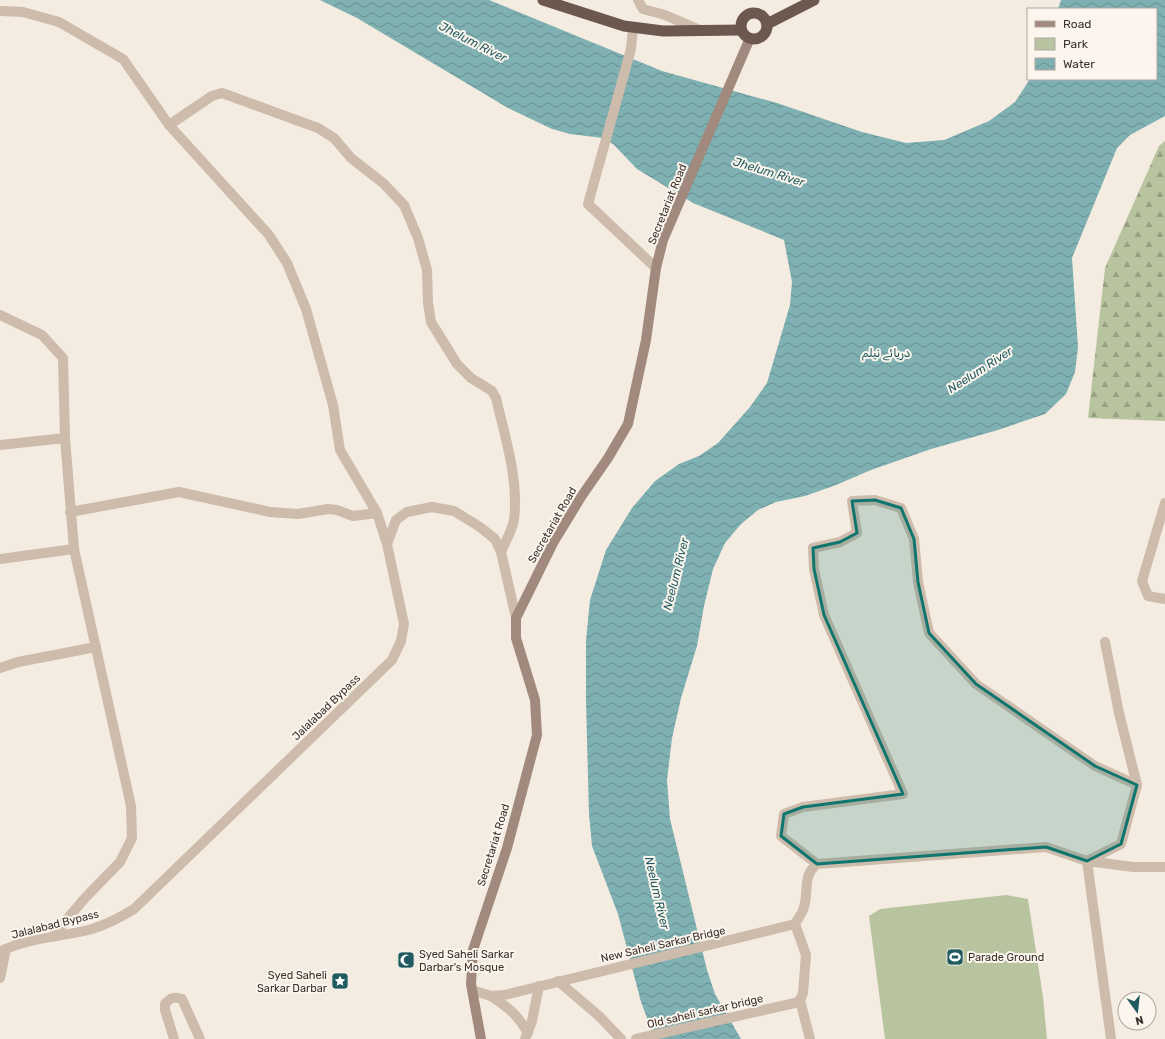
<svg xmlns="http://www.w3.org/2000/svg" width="1165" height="1039" viewBox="0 0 1165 1039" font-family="Rubik,'Noto Sans Arabic',sans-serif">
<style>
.green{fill:#b8c4a0}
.forest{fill:url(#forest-firs)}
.water{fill:url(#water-waves)}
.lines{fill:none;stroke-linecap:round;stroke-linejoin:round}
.minor{stroke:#cdbbac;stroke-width:10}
.tertiary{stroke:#cdbbac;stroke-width:10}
.secondary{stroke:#a18a7d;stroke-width:10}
.trunk{stroke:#6c584f;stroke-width:11}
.marked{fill:#0f766e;fill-opacity:0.2;stroke:#0f766e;stroke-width:3;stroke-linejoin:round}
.labels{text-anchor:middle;stroke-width:4;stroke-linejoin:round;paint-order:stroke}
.street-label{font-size:11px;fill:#3b302b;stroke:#fbf5ee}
.poi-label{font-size:11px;fill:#3b302b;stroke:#fbf5ee;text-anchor:start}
.water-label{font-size:12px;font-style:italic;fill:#1f5a5e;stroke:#fbf5ee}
</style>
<defs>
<pattern id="forest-firs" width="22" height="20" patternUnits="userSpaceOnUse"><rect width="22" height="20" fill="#b8c4a0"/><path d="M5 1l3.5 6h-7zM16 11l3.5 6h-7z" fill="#97a083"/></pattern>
<pattern id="water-waves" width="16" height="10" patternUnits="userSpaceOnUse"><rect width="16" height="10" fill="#7fb0b2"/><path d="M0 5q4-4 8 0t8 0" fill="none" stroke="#699091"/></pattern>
</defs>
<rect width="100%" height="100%" fill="#f4ebe1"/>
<polygon class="green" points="1006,895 1028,899 1043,997 1047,1039 885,1039 869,916 880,909"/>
<polygon class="forest" points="1165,141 1165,421 1088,418 1105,268 1159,146"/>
<polygon class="water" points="320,0 489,0 662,71 777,103 862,132 906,143 944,140 989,121 1015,102 1030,79 1156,79 1156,9 1058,9 1061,0 1165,0 1165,116 1130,135 1117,148 1072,258 1078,347 1075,372 1066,394 1045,414 998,430 931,449 871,470 836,485 805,496 776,502 758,510 741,524 725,543 713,569 704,606 697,646 681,698 672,738 667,780 670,819 707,970 715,994 741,1039 655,1039 641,1002 618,914 592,846 589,814 586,701 586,641 590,600 606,550 632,508 655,481 679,464 699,456 718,443 750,407 767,383 790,305 792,282 784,240 693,203 637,169 613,144 603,138 570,134 552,129 508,108 357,18"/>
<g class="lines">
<g class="minor">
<polyline points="638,0 643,9 665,15 700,30"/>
<polyline points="0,11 23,12 59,22 123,59 169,125 269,235 287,263 306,309 333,405 340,450 377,513 387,544"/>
<polyline points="633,27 631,49 588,204 656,268"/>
<path d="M169,125L212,96L222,93L318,128L334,138L351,158L383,183L404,205L418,238L427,270L428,303L431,322L457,364L471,378L492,391L496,398C505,437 519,480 514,520C512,531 505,542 501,552"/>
<polyline points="0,315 42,335 63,358 65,438 74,549 131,806 132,838 120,862 85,898 52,937"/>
<polyline points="0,445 65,438"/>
<polyline points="1165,503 1142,581 1148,596 1165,599"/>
<polyline points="70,512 179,492 270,512 298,514 328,509 337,510 353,516 377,513"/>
<polyline points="0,559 74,549"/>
<polyline points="0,668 18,662 96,647"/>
<polyline points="1087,861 1121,844 1137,785 1119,713 1105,642"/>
<polyline points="1087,861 1133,867 1165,867"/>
<polyline points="817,864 781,836 784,814 803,807 903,794 824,615 814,569 813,548 840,542 857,533 852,501 875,500 901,508 914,539 918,582 929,633 976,684 1095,766 1137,785"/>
<polyline points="0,978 6,949"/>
<polyline points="558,981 599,1016 621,1039"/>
<polyline points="472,990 491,996 504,995 795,924"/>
<path d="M491,996C509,1008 517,1014 528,1033"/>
<polyline points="800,1000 810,1039"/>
<path d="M174,1039L165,1010V1004C170,998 174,996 182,999L200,1039"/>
<polyline points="525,1039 532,1021 539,986"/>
<path d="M636,1039L795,1003L800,1000L803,993L806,955L795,924C797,920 801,915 803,910C810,893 801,877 817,864L1046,847L1087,861L1111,1039"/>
</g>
<path class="tertiary" d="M0,952C28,937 63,937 92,929C108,924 121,917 134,909L392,660L401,641L404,624L387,544L396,520L407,512L432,507L454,511L480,527L495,539L501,552L516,618"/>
<polyline class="secondary" points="481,1039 471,984 473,950 507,848 537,735 535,700 516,638 516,618 553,543 581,497 608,458 628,424 646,340 656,268 663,240 750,38"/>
<g class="trunk">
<polyline points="543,0 624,26 663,31 741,30"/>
<circle cx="754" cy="26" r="13"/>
<polyline points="767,24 814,0"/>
</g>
</g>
<path class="marked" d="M875,500L901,508L914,539L918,582L929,633L976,684L1095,766L1137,785L1121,844L1087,861L1046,847L817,864L781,836L784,814L803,807L903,794L824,615L814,569L813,548L840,542L857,533L852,501Z"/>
<defs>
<g id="stadium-square" transform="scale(0.9)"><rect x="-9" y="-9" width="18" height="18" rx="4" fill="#1f5a5e" stroke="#fbf5ee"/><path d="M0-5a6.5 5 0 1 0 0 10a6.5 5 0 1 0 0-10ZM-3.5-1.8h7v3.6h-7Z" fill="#fff"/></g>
<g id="mosque-square" transform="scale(0.9)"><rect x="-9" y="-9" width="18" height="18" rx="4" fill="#1f5a5e" stroke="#fbf5ee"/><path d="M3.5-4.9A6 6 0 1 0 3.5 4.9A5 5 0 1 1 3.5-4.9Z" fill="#fff"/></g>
<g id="sight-square" transform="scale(0.9)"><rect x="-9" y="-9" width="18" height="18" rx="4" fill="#1f5a5e" stroke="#fbf5ee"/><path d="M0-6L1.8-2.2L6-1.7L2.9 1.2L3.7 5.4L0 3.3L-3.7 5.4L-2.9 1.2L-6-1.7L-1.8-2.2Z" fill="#fff"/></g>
</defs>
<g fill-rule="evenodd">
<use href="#stadium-square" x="955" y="957"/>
<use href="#mosque-square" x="406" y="960"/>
<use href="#sight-square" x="340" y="981"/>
</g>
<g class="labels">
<g class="street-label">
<text transform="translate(667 204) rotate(-68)" y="4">Secretariat Road</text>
<text transform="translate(552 525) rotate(-60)" y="4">Secretariat Road</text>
<text transform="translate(326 707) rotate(-44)" y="4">Jalalabad Bypass</text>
<text transform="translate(493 845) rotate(-73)" y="4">Secretariat Road</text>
<text transform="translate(55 924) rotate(-14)" y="4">Jalalabad Bypass</text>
<text transform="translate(663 944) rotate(-13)" y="4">New Saheli Sarkar Bridge</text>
<text transform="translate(705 1011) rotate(-13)" y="4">Old saheli sarkar bridge</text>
</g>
<g class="poi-label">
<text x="419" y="958">Syed Saheli Sarkar<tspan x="419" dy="13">Darbar's Mosque</tspan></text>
<text x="968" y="961">Parade Ground</text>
<text x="327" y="979" text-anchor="end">Syed Saheli<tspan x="327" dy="13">Sarkar Darbar</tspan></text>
</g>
<g class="water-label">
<text transform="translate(473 42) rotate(27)" y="4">Jhelum River</text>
<text transform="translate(769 172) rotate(17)" y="4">Jhelum River</text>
<text x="886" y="357">دریائے نیلم</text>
<text transform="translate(980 370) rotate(-33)" y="4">Neelum River</text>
<text transform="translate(676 574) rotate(-76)" y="4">Neelum River</text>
<text transform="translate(657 893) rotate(77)" y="4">Neelum River</text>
</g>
</g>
<rect x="1027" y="8" width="130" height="72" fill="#fbf5ee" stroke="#aea6a0"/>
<rect x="1035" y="21" width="20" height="6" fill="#a18a7d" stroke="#aea6a0"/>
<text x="1063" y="28" font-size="12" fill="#3b302b">Road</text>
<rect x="1035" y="38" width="20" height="12" fill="#b8c4a0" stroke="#aea6a0"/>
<text x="1063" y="48" font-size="12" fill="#3b302b">Park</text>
<rect x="1035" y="58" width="20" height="12" fill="url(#water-waves)" stroke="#aea6a0"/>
<text x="1063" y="68" font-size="12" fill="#3b302b">Water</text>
<g transform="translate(1137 1011) rotate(165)"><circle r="19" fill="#fbf5ee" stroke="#aea6a0"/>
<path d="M0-3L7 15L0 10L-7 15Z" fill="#1f5a5e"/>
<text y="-6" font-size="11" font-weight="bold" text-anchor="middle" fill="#3b302b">N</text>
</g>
</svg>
